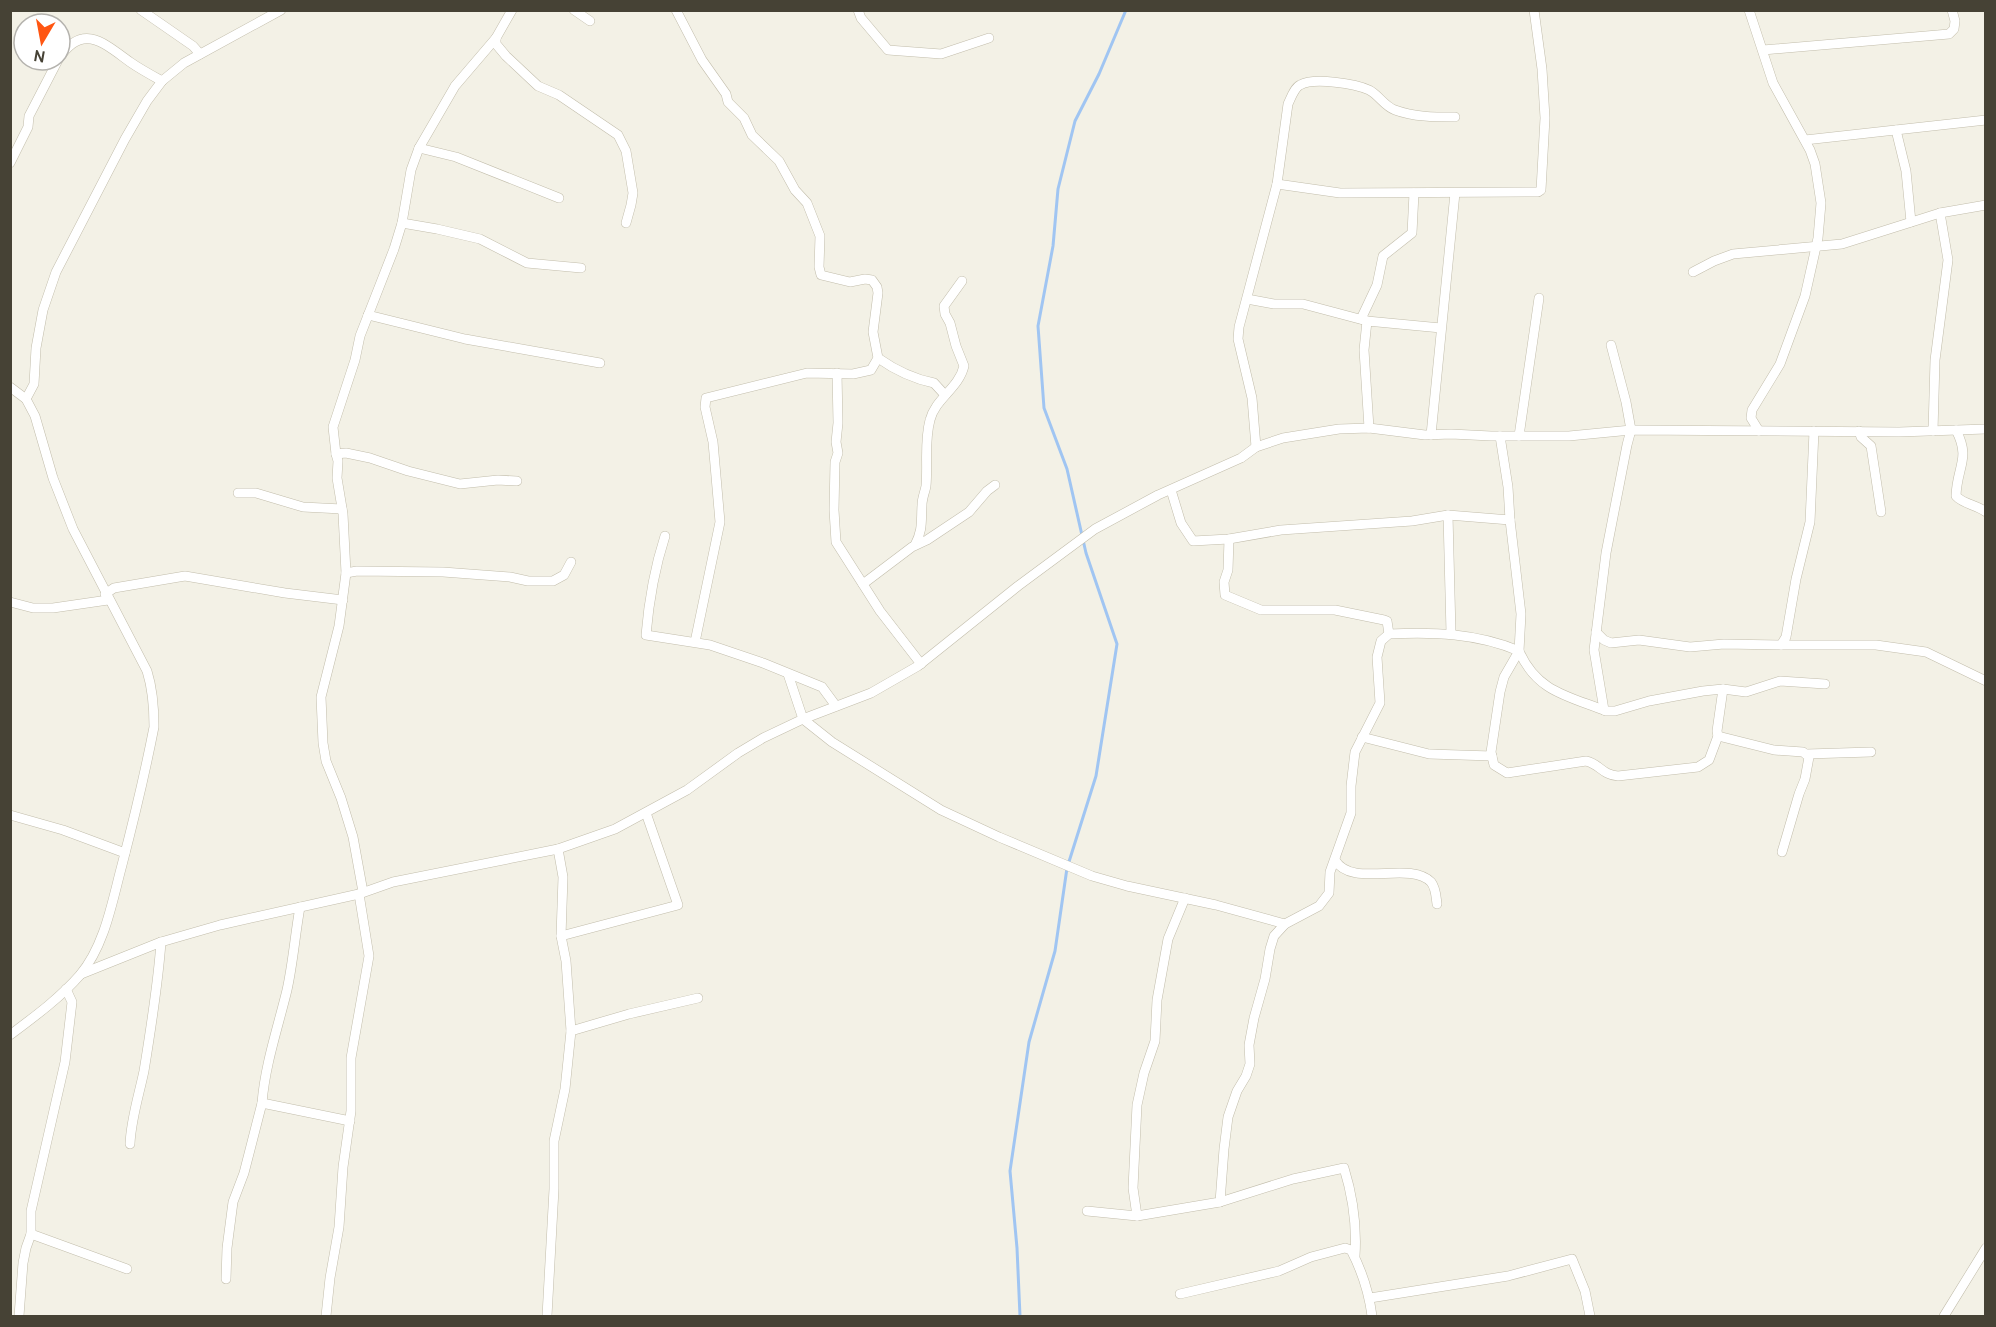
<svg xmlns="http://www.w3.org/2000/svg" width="1996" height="1327" viewBox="0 0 1996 1327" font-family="Cabin,sans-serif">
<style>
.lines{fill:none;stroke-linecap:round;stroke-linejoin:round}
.stream{stroke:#a0c5f2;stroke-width:3}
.street-casing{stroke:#c2bdab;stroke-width:10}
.street{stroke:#fff;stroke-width:9}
</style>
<rect width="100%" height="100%" fill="#f3f1e6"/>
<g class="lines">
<polyline class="stream" points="1020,1316 1017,1248 1010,1171 1029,1042 1055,951 1067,868 1096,776 1117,644 1086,553 1067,469 1044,408 1038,326 1053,246 1058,189 1075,121 1099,74 1126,10"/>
<g class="street-casing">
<g id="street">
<polyline points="141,10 193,46 200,54"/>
<polyline points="574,10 590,21"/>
<polyline points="676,10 702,60 726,94 728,102 744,118 752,135 779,161 795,190 807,203 820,236 819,267 821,275 850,282 865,279 872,280 877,287 878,293 873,332 878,358 871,370 853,374 807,373 706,398 705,407 713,442 720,522 695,642"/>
<polyline points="858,10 861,18 888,50 941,54 989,38"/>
<polyline points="1749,10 1773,83 1810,150 1815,164 1821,203 1818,238 1805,296 1780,364 1752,410 1751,418 1759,431"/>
<polyline points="496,38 496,44 506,56 538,86 559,95 618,135 626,151 633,193 631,205 626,223"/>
<polyline points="1763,50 1949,34 1954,29 1955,21 1952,10"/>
<path d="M60,57C83,23 104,43 130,62C140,69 151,75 162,81"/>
<polyline points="1896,130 1906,171 1911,222"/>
<polyline points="1805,140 1986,120"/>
<polyline points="419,148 456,157 559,198"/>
<polyline points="10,163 28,127 29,116 58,60"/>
<polyline points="1277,184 1340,193 1538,192 1541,190 1545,118 1542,69 1534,10"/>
<polyline points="402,223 437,229 480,239 527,263 581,268"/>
<polyline points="1693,272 1714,261 1733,254 1842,244 1940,213 1986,205"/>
<polyline points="1247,299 1274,304 1303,304 1367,321 1441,328"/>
<polyline points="368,315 465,339 600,363"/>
<polyline points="1361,319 1377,285 1383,256 1412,233 1414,193"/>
<polyline points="1367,321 1364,350 1369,428"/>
<path d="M878,358C895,370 914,379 934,383L945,395"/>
<polyline points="837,373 838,423 836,442 838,453 835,462 834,510 836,542 880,611 921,664"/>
<path d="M10,387L26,399L35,416L53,478L73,529L147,671C153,690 154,707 154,727C145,773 134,819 122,865C112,902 105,945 80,975C60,998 34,1017 10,1035"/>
<polyline points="26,399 34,384 36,348 43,310 56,272 125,139 147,101 162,81 184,63 281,10"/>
<path d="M1956,430C1971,459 1957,466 1956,496C1963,504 1977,505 1986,512"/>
<polyline points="1859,431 1861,437 1871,446 1881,512"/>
<polyline points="1933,431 1935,360 1948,260 1940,213"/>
<polyline points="1431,435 1455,193"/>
<path d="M1500,436L1508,487L1510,520L1521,614L1519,651L1504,677L1500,692L1491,752L1494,765L1507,773L1586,761C1600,764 1602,775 1618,776L1698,767L1709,760L1718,736"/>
<polyline points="1519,436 1539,298"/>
<path d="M1256,447L1252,398L1238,339L1239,327L1277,184L1288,104C1291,98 1294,88 1300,85C1314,77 1356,84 1369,90C1379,95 1384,106 1395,110C1414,117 1434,117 1455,117"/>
<polyline points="336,454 346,453 370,458 408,471 460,484 498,480 517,481"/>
<polyline points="1171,490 1181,523 1193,541 1229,539 1281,530 1412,521 1448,515 1510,520"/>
<polyline points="238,493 256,493 303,507 342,509"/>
<polyline points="1448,515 1451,633"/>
<path d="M665,536C654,570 649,599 646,635L710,645L763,663L822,687L836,706"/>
<polyline points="1229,539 1228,570 1224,582 1225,595 1261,610 1335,610 1384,620 1387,621 1389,634"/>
<path d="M915,545C923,530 921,521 922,505C922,498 925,492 926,486C928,464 924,442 930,420C935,399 959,388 964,366L956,346L950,323L945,314L944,306L962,281"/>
<polyline points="346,573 357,571 443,572 510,577 528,581 553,581 564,575 571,562"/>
<polyline points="863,584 912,547 927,540 969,512 987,491 995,485"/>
<polyline points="105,594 114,588 185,576 285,593 343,600"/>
<polyline points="10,602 33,608 53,608 108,600"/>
<polyline points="1596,632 1604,640 1611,643 1639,640 1690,647 1724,644 1781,645 1786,637 1796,579 1810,522 1814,431"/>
<polyline points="1781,645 1876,645 1926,652 1986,681"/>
<polyline points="788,674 803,719 832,742 941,810 999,837 1092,876 1127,886 1216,905 1285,924"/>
<polyline points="1723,689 1717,731 1718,736 1774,750 1803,752 1809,757 1805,779 1799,794 1782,852"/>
<polyline points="1604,710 1594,650 1606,553 1627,445 1631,430 1626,402 1611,345"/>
<polyline points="1362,737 1429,754 1492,756"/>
<polyline points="1807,754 1871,752"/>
<polyline points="10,815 63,830 125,853"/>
<path d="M1335,860C1352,889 1409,860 1431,882C1436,888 1436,897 1437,904"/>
<polyline points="363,892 353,837 341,798 326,761 323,743 321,697 339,626 346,573 343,514 337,478 338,461 336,454 333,427 355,360 360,336 394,249 402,223 411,170 419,148 455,86 496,38 512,10"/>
<polyline points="561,936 678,905 646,813"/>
<polyline points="81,974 161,942 220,925 359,894 393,882 558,849 615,829 687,790 738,753 763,738 803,719 871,693 918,666 1018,586 1095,529 1158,495 1241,458 1256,447 1283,438 1339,429 1369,428 1425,435 1451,434 1491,436 1569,436 1631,430 1899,432 1986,429"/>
<polyline points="571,1031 629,1014 698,998"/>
<path d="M262,1103C265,1065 278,1027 287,990C293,963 295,935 300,907"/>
<path d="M130,1144C131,1119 139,1095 144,1071C151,1028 158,985 161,942"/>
<path d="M1220,1202L1293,1179L1344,1168C1353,1197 1357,1225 1355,1256"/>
<path d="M1087,1211L1137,1216L1220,1202L1224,1149L1228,1117L1237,1091L1246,1076L1250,1064L1249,1045L1254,1018L1265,979L1270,949L1274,936L1285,924L1319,906L1329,893L1330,872L1351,813V786L1355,752L1380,703L1377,657L1381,641L1389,634C1433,632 1477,633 1519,651C1537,692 1568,696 1606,711H1615L1649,701L1703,691L1723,689L1746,692L1780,681L1825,684"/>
<polyline points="1137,1216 1133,1188 1137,1105 1144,1073 1155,1041 1157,1000 1168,939 1185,898"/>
<polyline points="31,1234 127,1269"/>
<polyline points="226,1279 227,1248 233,1202 244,1173 262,1103 350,1121"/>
<path d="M1180,1294L1279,1271L1311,1257L1345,1248L1351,1250C1362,1271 1369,1293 1372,1316"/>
<polyline points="1370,1298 1508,1276 1572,1259 1585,1291 1590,1316"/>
<polyline points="19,1316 23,1263 26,1248 31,1234 31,1211 65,1062 72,1002 66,989"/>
<polyline points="326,1316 330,1278 339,1227 343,1167 351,1111 351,1058 369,956 359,894"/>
<polyline points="547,1316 554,1189 554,1141 565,1089 571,1031 566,961 561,936 563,877 558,849"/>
<polyline points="1944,1316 1986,1248"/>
</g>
</g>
<use href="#street" class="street"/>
</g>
<rect width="1996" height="1327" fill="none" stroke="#464235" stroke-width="24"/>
<g transform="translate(42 42) rotate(190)"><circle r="28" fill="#ffffff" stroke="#b5b3ae" stroke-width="1.5"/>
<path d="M0-4.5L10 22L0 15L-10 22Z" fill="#ff5612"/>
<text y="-9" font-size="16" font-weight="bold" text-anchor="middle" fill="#464235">N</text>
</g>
</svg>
